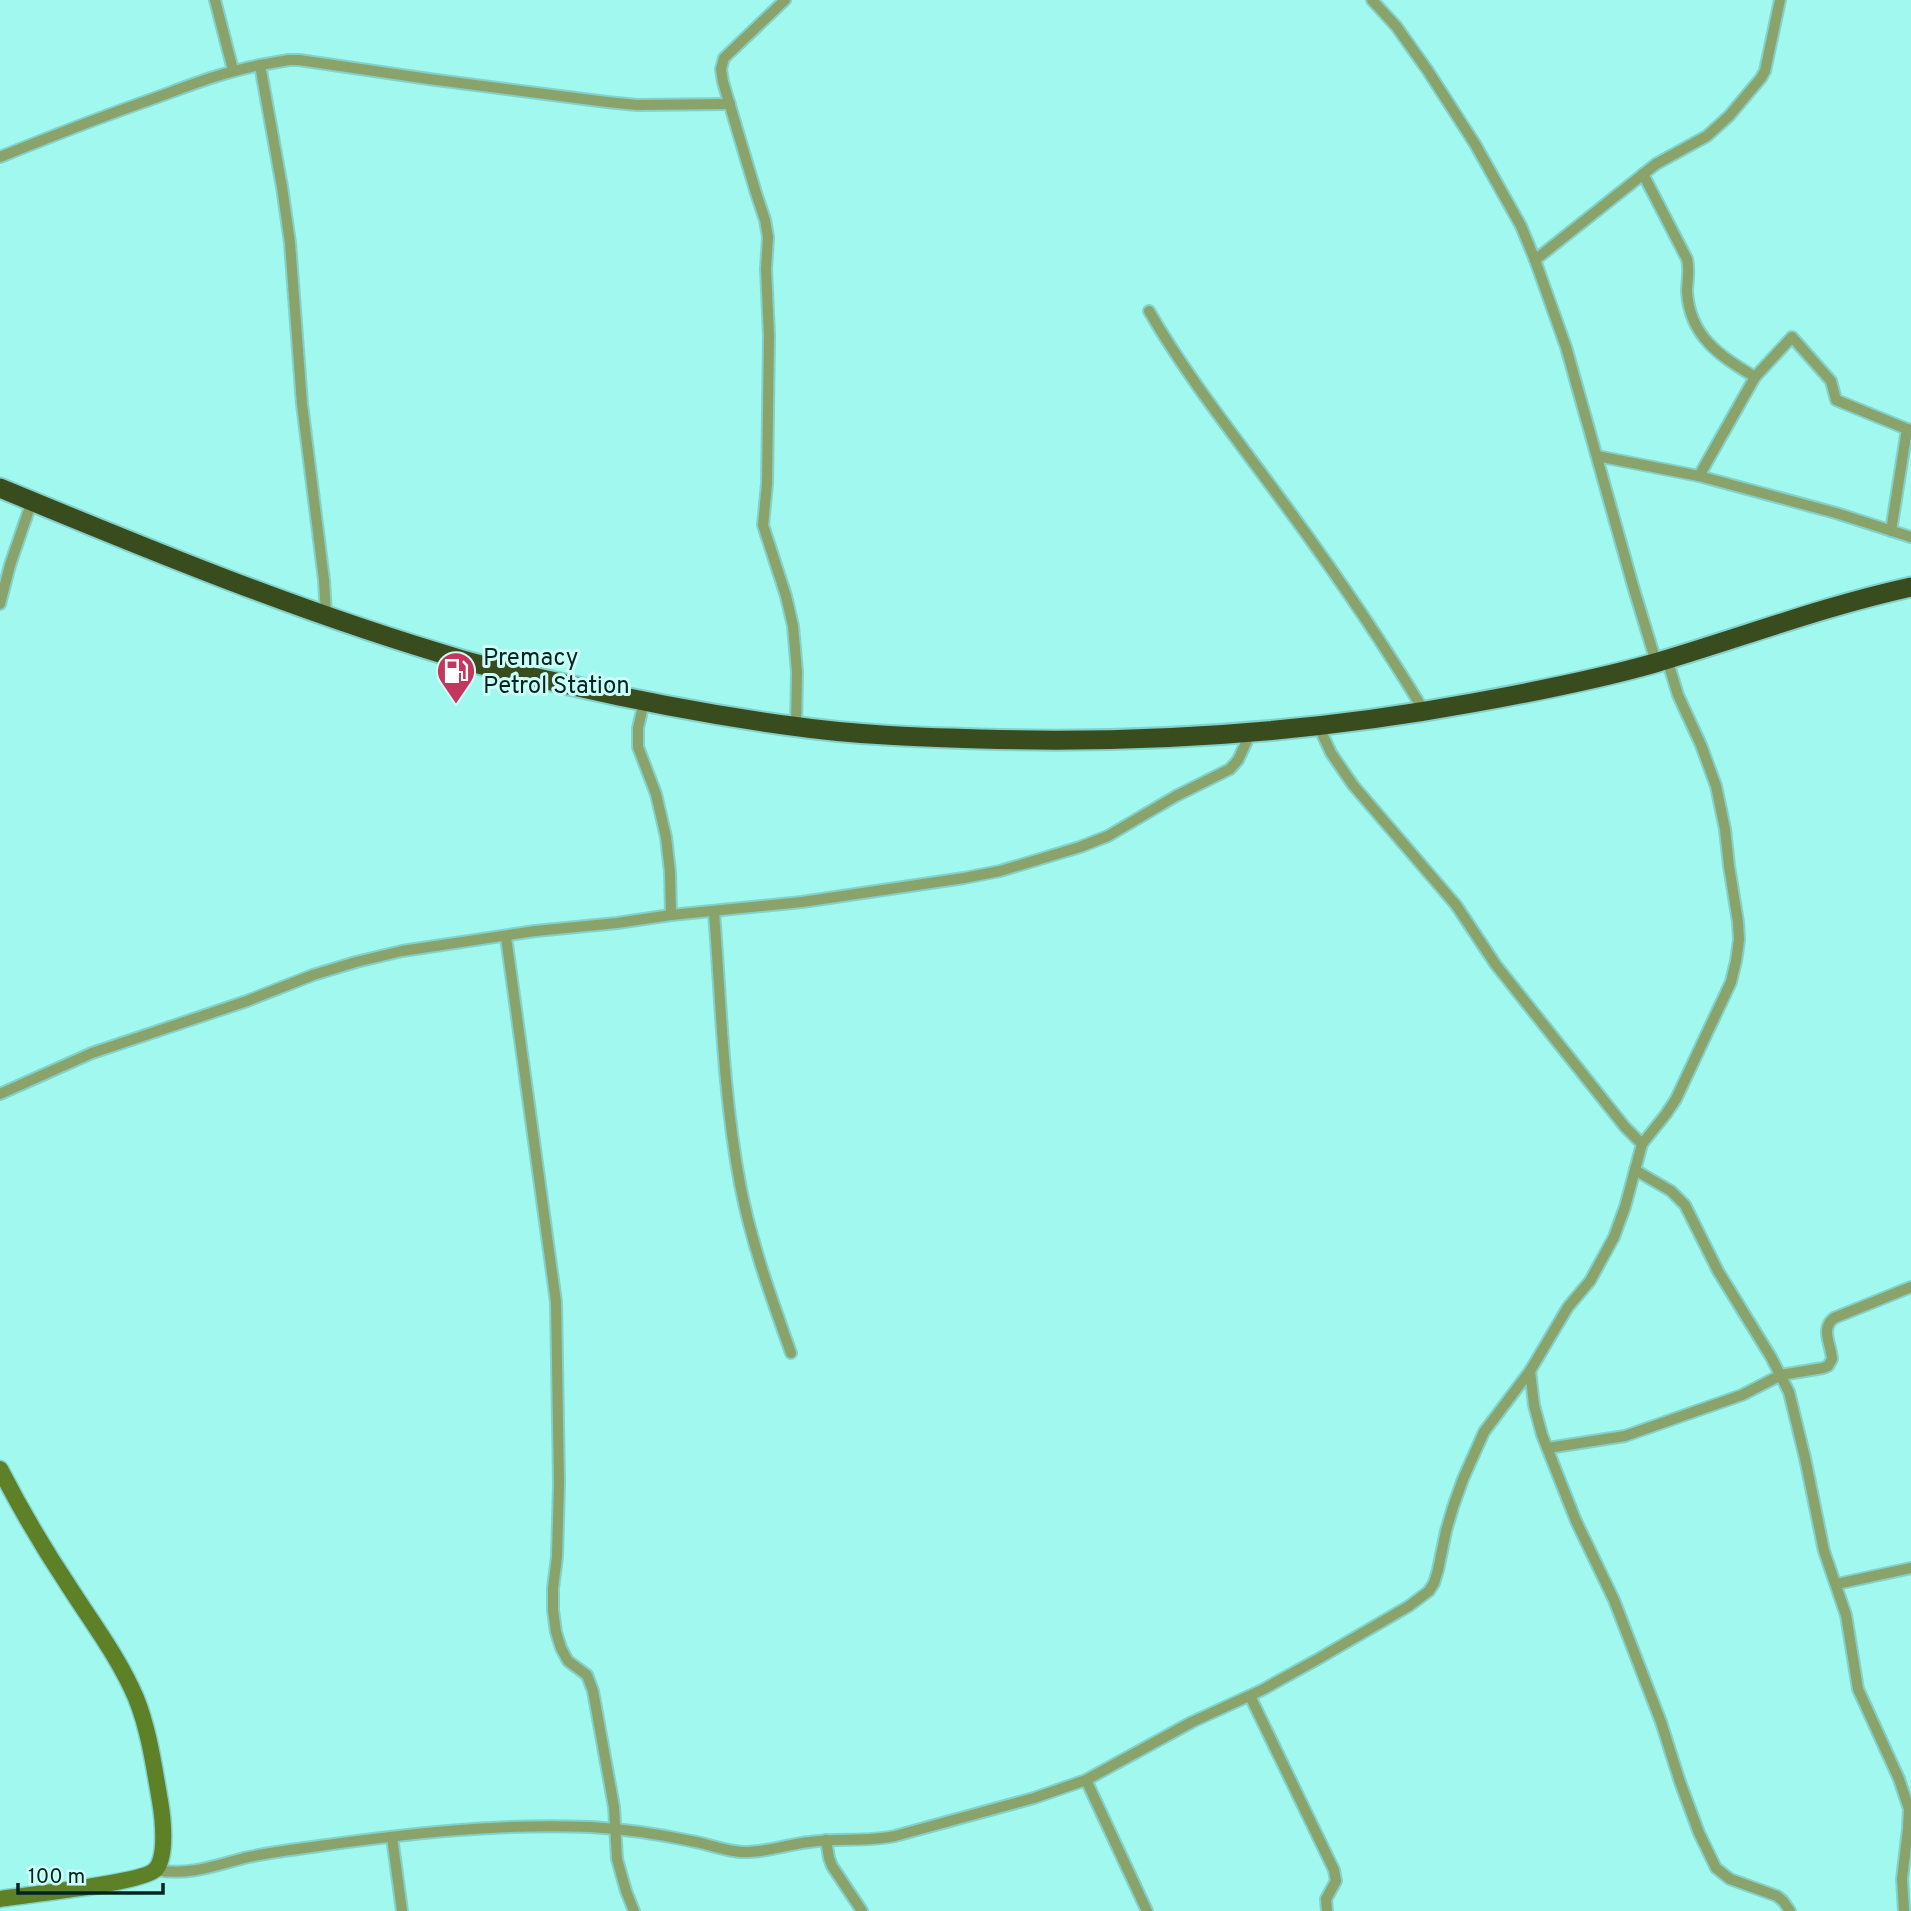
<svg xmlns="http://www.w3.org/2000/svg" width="1911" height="1911" viewBox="0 0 1911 1911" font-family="Overpass,sans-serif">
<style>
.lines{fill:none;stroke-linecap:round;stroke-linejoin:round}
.street-casing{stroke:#83d2ca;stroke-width:14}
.secondary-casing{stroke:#83d2ca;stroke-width:19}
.highway-casing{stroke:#83d2ca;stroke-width:23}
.street{stroke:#8aa36b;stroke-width:10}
.secondary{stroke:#5e8127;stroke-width:16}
.highway{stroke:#394c1e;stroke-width:19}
.labels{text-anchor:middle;stroke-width:6;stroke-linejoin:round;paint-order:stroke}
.poi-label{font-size:24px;fill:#002421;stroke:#ccfef8;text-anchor:start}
</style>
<rect width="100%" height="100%" fill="#a0f8ef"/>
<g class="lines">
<g class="street-casing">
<g id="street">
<polyline points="215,0 233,70"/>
<polyline points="785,0 724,58 721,69 723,82 756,193 765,220 768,237 766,269 769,336 767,484 763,525 786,596 793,626 797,672 796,727"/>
<polyline points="1372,0 1396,26 1428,71 1475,144 1521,226 1535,260 1566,347 1633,586 1656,662"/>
<polyline points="260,65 289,60 299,60 429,79 607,102 637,105 730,104"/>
<path d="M0,157C47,138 93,120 141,103C181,89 218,73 260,65L282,187L290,243L302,404L324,580L326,614"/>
<path d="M1643,174L1687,259C1690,270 1687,281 1687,292C1690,337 1720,356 1755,377L1792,337L1831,381L1836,400L1907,429"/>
<polyline points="1535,260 1656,164 1707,136 1729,116 1761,78 1765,71 1780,0"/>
<path d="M1149,311C1186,375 1233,434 1277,494C1329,564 1379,636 1424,711"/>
<polyline points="1597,456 1699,476 1836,513 1911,537"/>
<polyline points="1699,476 1755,377"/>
<polyline points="1891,531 1907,429 1911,430"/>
<polyline points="0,604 10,565 32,501"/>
<polyline points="1318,725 1331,753 1353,785 1456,905 1496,965 1625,1127 1642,1144"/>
<path d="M714,912C721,1002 723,1094 740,1184C751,1242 771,1297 791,1353"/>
<polyline points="671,915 802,902 964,878 1000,871 1080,847 1108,836 1176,796 1230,769 1238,760 1251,732"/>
<polyline points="506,937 556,1302 559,1483 557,1557 553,1588 553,1610 556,1632 561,1648 568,1661 587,1675 593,1691 614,1807 617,1859 626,1891 634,1911"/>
<polyline points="0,1094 92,1053 247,1001 313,975 356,962 402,951 535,931 617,923 671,915 670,872 666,837 656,794 638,747 638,728 644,702"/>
<polyline points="1635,1170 1671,1191 1685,1205 1718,1271 1771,1357 1789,1392 1805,1458 1824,1551 1846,1615 1858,1689 1899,1779 1909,1809 1908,1829 1902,1879 1904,1911"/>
<polyline points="1530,1371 1534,1405 1542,1435 1576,1521 1614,1600 1661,1722 1680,1782 1699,1833 1716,1868 1730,1879 1777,1896 1783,1901 1790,1911"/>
<path d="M1548,1448L1625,1436L1742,1395L1781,1375L1823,1368L1828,1366L1832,1359C1831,1344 1820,1329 1834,1318L1911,1287"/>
<polyline points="1837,1584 1911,1568"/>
<polyline points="1250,1696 1334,1870 1336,1881 1326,1899 1327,1911"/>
<polyline points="1086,1780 1147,1911"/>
<polyline points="392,1837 402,1911"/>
<polyline points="826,1840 829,1858 832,1866 862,1911"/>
<path d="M156,1870C187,1876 214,1866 244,1858C266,1853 289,1850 312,1847C404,1834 498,1823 591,1827C625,1829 658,1834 691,1841C708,1844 725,1851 742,1852C766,1853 788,1844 810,1842C838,1838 867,1842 895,1836L1034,1798L1086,1780L1192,1722L1262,1690L1318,1659L1409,1606L1429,1591L1434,1583L1438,1570L1446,1531L1453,1507L1463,1479L1484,1432L1530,1371L1568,1307L1590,1281L1614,1237L1625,1207L1642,1144L1666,1114L1676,1099L1731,982L1736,961L1739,940L1738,922L1729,866L1725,829L1716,786L1701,745L1678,695L1667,659"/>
</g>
</g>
<g class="secondary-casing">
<path id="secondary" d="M0,1469C21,1510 44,1549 70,1588C93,1624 119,1658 136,1698C149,1730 154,1767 160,1801C163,1818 167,1856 156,1869C145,1883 24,1895 0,1899"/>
</g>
<g class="highway-casing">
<path id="highway" d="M0,488C152,551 305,614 463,660C498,670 534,677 569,685C643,702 717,716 792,726C854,735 917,737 980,739C1145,744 1309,733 1472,703C1533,692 1595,680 1655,663C1740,638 1824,606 1911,587"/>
</g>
<use href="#street" class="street"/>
<use href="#secondary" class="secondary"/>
<use href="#highway" class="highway"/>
</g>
<defs>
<g id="fuel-pin" transform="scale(2.0125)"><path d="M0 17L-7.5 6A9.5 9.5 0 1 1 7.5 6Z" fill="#c5365f" stroke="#ccfef8"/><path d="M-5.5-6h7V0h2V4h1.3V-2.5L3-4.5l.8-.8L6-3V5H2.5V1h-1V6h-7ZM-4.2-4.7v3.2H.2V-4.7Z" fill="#fff"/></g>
</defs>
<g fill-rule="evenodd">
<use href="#fuel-pin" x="456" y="671"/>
</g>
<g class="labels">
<g class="poi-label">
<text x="483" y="665">Premacy<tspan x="483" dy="28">Petrol Station</tspan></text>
</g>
</g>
<path d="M18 1883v10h145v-10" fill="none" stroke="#002421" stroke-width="3.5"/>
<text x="28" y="1883" font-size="21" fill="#002421" stroke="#ccfef8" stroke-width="5" paint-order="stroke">100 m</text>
</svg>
